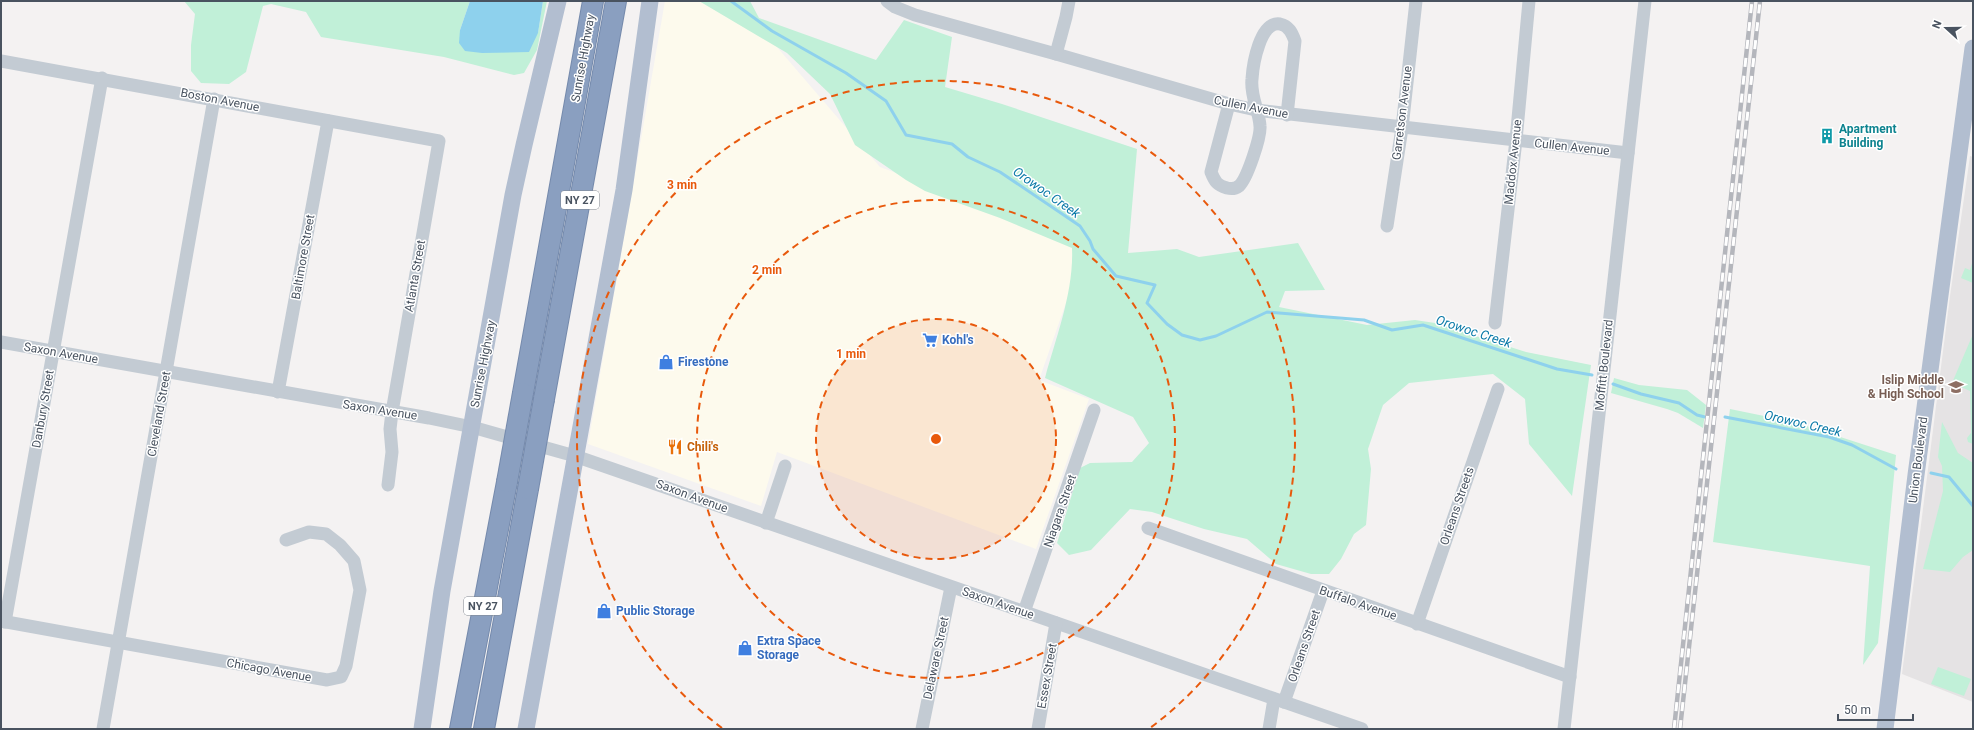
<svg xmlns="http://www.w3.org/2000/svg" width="1974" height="730" viewBox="0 0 1974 730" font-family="Roboto,sans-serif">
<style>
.commercial{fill:#fdfaed}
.education{fill:#e5e3e4}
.green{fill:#c1f0d8}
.water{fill:#8ed1ed}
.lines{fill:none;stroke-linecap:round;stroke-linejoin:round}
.stream{stroke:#8ed1ed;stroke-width:3}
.highway-casing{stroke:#758aac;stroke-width:22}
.minor{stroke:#c3cbd3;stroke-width:13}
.major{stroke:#b2bed0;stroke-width:17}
.highway{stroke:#8a9fc0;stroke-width:20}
.rail-casing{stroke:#b4b6bc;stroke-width:4.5}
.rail{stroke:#fff;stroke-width:3;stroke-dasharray:9;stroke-linecap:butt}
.highway-bridge-casing{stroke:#758aac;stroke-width:22;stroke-linecap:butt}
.highway-bridge{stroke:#8a9fc0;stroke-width:20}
.ring{fill:none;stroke:#e8590c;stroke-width:2;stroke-dasharray:7 5}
.labels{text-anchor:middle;stroke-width:3;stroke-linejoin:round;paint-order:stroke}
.shield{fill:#fff;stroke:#808790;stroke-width:1}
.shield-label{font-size:11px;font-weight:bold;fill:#495360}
.street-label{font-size:12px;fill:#495360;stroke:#fff}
.culture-label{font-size:12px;font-weight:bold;fill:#0d838f;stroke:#fff;text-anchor:start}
.shop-label{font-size:12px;font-weight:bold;fill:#366cbe;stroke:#fff;text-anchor:start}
.education-label{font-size:12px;font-weight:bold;fill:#785e54;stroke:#fff;text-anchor:end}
.food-label{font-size:12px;font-weight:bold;fill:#c56008;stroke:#fff;text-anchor:start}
.water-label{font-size:13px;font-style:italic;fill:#0b7aa8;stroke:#fff}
.centre{fill:#e8590c;stroke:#fff;stroke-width:2}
.ring-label{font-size:12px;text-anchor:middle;font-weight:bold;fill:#e8590c;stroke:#fff;stroke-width:3;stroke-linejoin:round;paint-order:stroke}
</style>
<rect width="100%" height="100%" fill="#f4f2f2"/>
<polygon class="commercial" points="665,1 706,1 764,32 880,167 1087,243 1039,380 1089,399 1036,549 777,452 761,506 588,444"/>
<polygon class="education" points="1970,156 1973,157 1973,702 1902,674 1950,296"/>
<g class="green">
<polygon points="184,1 470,1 460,30 538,33 543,1 547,1 537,50 524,73 514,75 444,57 321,37 306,12 271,4 263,6 246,72 229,84 201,83 191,71 191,45 195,14"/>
<path d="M699,1H750L759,18L876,60L904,20L952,37L945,87L1002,104L1137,149L1128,253L1177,249L1199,257L1298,243L1325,290L1285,291L1279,307L1367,325L1415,320L1435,323L1526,352L1591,365L1572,496L1529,444L1525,399L1493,374L1409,383L1383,405L1368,449L1371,469L1366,525L1354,534L1341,559L1329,574H1311L1276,564L1247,539L1204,529L1152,512L1130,509L1091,550L1069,555L1057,543L1080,468L1090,463L1132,462L1149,443L1133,417L1045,378C1056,337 1074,292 1072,248L1000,218L925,191L906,180L855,145L830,94L787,53Z"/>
<polygon points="1973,260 1973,283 1961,278 1965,268 1970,270"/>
<polygon points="1973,334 1973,444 1968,442 1967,438 1971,433 1970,391 1952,383"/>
<polygon points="1614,378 1639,385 1687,390 1706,405 1703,428 1678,413 1667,409 1611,393"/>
<polygon points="1730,409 1794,422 1896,455 1878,643 1863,665 1870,566 1713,542"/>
<polygon points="1942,422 1958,453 1973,463 1973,550 1963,557 1950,572 1923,569 1943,491 1942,466 1938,457"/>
<polygon points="1938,667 1971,679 1964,696 1931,684"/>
</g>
<polygon class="water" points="470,1 543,1 538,33 529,52 482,53 465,51 459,43 460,30"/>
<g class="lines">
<g class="stream">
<polyline points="731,1 772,31 846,73 886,101 906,135 952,144 968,157 1000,172 1080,226 1090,241 1093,249 1116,276 1155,285 1147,303 1167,324 1182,335 1200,340 1216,336 1267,312 1364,320 1392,330 1423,325 1557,369 1592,375"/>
<polyline points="1613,384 1641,394 1679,403 1697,415 1705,417"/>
<polyline points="1725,417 1829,437 1852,445 1896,469"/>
<polyline points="1931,473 1949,477 1973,506"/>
</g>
<g class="highway-casing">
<g id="highway">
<polyline points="523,393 593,1"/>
<polyline points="544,399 616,1"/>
<polyline points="460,729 507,482"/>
<polyline points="484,729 528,489"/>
</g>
</g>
<g class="minor">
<polyline points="887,1 895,7 915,15 1056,54 1229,104 1256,110 1628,153"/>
<polyline points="1056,54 1066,17 1069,1"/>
<polyline points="1,61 439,141 392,412 390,429 392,452 388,485"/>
<path d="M1229,104L1211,172C1215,182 1217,185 1227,188C1231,189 1235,189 1239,186C1247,179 1261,137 1260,126C1259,110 1250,96 1252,79C1253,64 1260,21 1280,24C1289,26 1292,33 1295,41L1287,115"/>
<polyline points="1387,226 1402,128 1416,1"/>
<polyline points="1495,323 1516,140 1529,1"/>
<polyline points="1,342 429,418 472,427 575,456 1362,729"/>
<polyline points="278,392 328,121"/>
<polyline points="766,523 785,466"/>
<polyline points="1148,528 1570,677"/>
<polyline points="1024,612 1094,410"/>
<polyline points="1,621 327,680 341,677 346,666 360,590 354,561 340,545 326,534 309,532 286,540"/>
<polyline points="5,622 102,78"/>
<polyline points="1417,624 1498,389"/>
<polyline points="1284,702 1323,591"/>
<polyline points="103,729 214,99"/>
<polyline points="922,729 951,587"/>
<polyline points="1038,729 1056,623"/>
<polyline points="1269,729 1274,699"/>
<polyline points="1564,729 1645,1"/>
</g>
<g class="major">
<polyline points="422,729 442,591 513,195 524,145 558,1"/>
<polyline points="526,729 624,190 650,1"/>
<polyline points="1885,729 1916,475 1973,48"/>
</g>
<use href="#highway" class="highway"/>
<g class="rail-casing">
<g id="rail">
<polyline points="1674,729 1752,1"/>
<polyline points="1680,729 1760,1"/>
</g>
</g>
<use href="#rail" class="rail"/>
<g class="highway-bridge-casing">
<g id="highway-bridge">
<polyline points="507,482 523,393"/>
<polyline points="528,489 544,399"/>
</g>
</g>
<use href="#highway-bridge" class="highway-bridge"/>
</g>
<circle cx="936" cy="439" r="120" fill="#e8590c" fill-opacity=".12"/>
<g class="ring">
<circle cx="936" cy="439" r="120"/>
<circle cx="936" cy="439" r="239"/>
<path d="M722 728A359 359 0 1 1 1150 728"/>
</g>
<defs>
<g id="building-bare" transform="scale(1.2)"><path d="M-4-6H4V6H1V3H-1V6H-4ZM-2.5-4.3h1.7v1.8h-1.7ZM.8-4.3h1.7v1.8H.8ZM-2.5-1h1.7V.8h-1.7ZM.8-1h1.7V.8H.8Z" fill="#0f9aa8" stroke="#fff" stroke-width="2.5" paint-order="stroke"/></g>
<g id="supermarket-bare" transform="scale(1.2)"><path d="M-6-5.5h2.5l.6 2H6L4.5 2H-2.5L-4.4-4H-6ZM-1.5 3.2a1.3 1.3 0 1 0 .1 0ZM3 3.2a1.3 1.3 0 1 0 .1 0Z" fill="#3f7fe0" stroke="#fff" stroke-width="2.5" paint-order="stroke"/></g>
<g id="shop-bare" transform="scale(1.2)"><path d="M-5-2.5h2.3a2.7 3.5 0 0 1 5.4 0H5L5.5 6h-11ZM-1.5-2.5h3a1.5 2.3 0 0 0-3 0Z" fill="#3f7fe0" stroke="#fff" stroke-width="2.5" paint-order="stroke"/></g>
<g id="school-bare" transform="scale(1.2)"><path d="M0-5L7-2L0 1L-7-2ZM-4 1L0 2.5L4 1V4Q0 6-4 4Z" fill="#8d6e63" stroke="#fff" stroke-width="2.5" paint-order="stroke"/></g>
<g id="restaurant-bare" transform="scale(1.2)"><path d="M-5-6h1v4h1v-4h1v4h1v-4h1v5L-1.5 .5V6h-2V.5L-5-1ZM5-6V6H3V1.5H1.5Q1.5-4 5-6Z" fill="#e8710a" stroke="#fff" stroke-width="2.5" paint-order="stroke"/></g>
</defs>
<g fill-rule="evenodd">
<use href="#building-bare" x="1827" y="136"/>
<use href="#supermarket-bare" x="930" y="340"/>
<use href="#shop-bare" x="666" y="362"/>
<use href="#school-bare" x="1956" y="387"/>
<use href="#restaurant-bare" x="675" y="447"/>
<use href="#shop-bare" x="604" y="611"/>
<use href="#shop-bare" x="745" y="648"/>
</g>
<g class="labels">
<g class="shield">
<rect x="561" y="191" width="38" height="18" rx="3"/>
<rect x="464" y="597" width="38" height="18" rx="3"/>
</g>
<g class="shield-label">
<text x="580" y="204">NY 27</text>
<text x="483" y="610">NY 27</text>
</g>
<g class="street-label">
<text transform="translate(583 58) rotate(-80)" y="4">Sunrise Highway</text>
<text transform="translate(220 100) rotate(11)" y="4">Boston Avenue</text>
<text transform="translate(1251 107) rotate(11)" y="4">Cullen Avenue</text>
<text transform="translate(1402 113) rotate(-83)" y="4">Garretson Avenue</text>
<text transform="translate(1572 147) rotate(6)" y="4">Cullen Avenue</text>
<text transform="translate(1513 162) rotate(-84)" y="4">Maddox Avenue</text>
<text transform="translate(303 257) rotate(-80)" y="4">Baltimore Street</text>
<text transform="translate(415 276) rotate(-80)" y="4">Atlanta Street</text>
<text transform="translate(61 353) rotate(10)" y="4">Saxon Avenue</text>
<text transform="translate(483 364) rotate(-79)" y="4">Sunrise Highway</text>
<text transform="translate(1604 365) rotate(-84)" y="4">Moffitt Boulevard</text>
<text transform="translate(43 409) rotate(-80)" y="4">Danbury Street</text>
<text transform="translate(380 410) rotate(9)" y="4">Saxon Avenue</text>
<text transform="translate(159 414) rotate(-80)" y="4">Cleveland Street</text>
<text transform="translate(1918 460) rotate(-83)" y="4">Union Boulevard</text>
<text transform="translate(692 496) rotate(20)" y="4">Saxon Avenue</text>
<text transform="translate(1457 506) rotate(-71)" y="4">Orleans Streets</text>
<text transform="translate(1060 511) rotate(-71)" y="4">Niagara Street</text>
<text transform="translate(998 603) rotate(19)" y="4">Saxon Avenue</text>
<text transform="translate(1358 603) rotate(19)" y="4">Buffalo Avenue</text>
<text transform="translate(1304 646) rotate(-71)" y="4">Orleans Street</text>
<text transform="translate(936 658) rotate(-78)" y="4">Delaware Street</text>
<text transform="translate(269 670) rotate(10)" y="4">Chicago Avenue</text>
<text transform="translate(1047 676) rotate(-80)" y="4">Essex Street</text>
</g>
<g class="culture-label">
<text x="1839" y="133">Apartment<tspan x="1839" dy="14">Building</tspan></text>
</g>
<g class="shop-label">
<text x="942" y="344">Kohl's</text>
<text x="678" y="366">Firestone</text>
<text x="616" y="615">Public Storage</text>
<text x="757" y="645">Extra Space<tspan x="757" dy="14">Storage</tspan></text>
</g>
<g class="education-label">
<text x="1944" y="384">Islip Middle<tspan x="1944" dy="14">&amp; High School</tspan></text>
</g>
<g class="food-label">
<text x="687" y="451">Chili's</text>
</g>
<g class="water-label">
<text transform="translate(1047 192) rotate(35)" y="5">Orowoc Creek</text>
<text transform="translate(1474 331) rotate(18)" y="5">Orowoc Creek</text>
<text transform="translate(1803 423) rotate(13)" y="5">Orowoc Creek</text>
</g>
</g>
<circle cx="936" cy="439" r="6" class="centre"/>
<g class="ring-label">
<text x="682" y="189">3 min</text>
<text x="767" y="274">2 min</text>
<text x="851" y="358">1 min</text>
</g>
<rect width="1974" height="730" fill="none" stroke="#495360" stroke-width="4"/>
<g transform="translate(1946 28) rotate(291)" stroke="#ffffff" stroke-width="3" paint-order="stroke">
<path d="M0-3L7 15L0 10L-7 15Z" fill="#495360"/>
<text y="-6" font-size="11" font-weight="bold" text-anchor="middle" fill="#495360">N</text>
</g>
<path d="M1838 714v6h75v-6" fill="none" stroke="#495360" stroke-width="2"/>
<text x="1844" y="714" font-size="12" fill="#495360" stroke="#ffffff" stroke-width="3" paint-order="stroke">50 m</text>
</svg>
